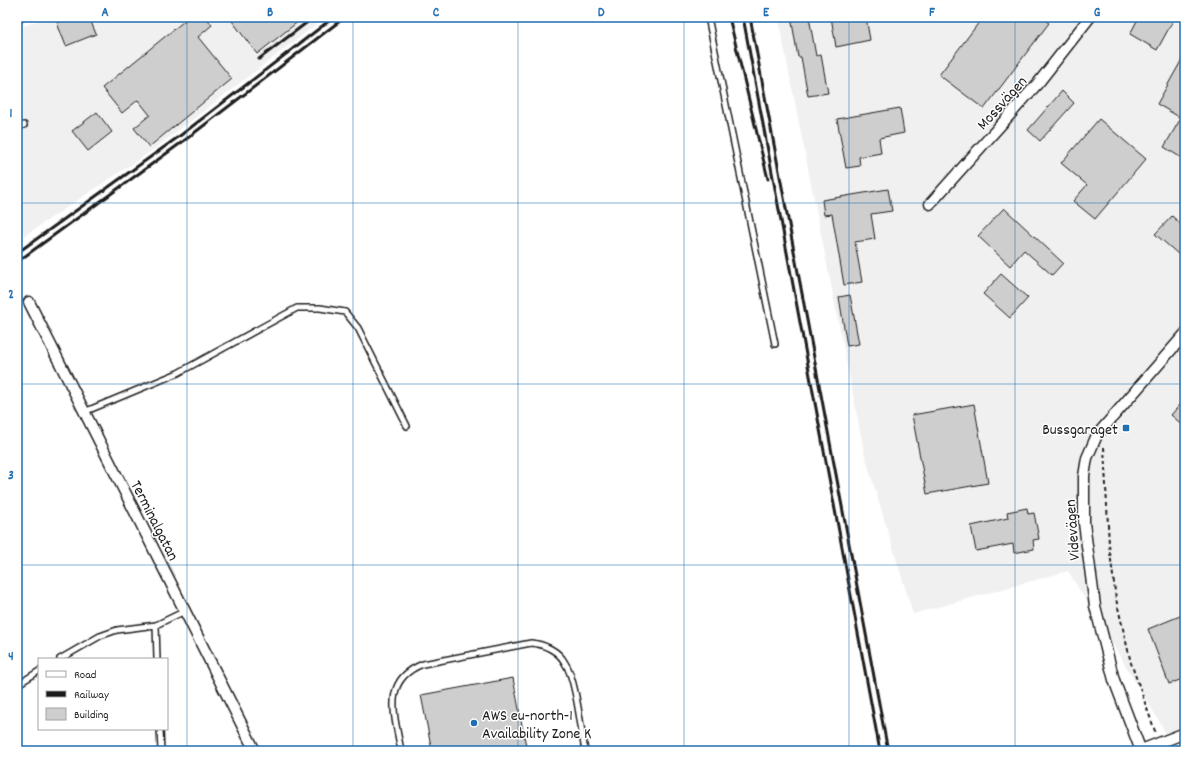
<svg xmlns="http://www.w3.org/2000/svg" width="1202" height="768" viewBox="0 0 1202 768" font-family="Dekko,sans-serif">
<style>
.built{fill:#f0f0f0}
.building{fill:#cecece;stroke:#1c1c1c}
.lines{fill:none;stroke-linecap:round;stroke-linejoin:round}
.service-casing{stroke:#1c1c1c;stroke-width:8}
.minor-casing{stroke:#1c1c1c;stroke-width:13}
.path{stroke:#1c1c1c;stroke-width:2;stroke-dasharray:4 3;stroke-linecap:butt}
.service{stroke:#fff;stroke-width:5}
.minor{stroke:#fff;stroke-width:10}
.rail{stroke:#1c1c1c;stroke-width:3}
.grid{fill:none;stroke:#1f6fb2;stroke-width:1;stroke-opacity:0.55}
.poi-dot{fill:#1f6fb2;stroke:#fff;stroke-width:1.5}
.labels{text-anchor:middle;stroke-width:3;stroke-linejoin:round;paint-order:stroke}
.street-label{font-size:16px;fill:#1c1c1c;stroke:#fff}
.poi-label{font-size:16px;fill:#1c1c1c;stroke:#fff;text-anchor:end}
.neatline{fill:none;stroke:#1f6fb2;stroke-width:1.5}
.grid-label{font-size:13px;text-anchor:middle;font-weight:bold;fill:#1f6fb2}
</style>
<rect width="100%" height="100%" fill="#fff"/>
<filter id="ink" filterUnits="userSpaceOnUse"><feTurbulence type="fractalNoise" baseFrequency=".025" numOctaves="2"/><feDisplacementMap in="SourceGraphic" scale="8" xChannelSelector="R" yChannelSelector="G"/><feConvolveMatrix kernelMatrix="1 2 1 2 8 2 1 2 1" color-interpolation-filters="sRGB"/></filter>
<g filter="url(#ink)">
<g class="built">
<polygon points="47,17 326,17 153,150 24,236 17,206 17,29"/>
<polygon points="778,17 1185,17 1185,751 1173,751 1161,724 1068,571 913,614 865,456"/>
</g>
<g class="building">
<polygon points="71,17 89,17 96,34 66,46 57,23"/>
<polygon points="189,17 206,17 212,25 198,37 232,79 149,147 134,128 150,115 138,100 122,113 102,88"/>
<polygon points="229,17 304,17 257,54"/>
<polygon points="791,17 809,17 816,56 821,55 828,93 808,96 801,57 798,57"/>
<polygon points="831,17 866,17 870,40 836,47"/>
<polygon points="983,17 1041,17 1049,23 984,109 939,75"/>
<polygon points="1139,17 1175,17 1157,50 1130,34"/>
<polygon points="1185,54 1185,160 1164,147 1181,118 1157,104"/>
<polygon points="1062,91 1074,103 1040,141 1028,130"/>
<polygon points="900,108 904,133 879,138 881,153 859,157 860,166 846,168 837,119"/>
<polygon points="97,112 112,132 88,151 72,131"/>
<polygon points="1099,119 1146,159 1095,219 1073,201 1087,185 1061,163"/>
<polygon points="888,189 892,211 871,214 875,239 855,242 862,282 844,285 832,214 824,215 822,200"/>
<polygon points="1004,208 1063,263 1052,275 1024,250 1010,266 978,236"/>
<polygon points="1172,216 1185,228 1185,260 1155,234"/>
<polygon points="1001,274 1028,298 1010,318 983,294"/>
<polygon points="850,295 859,344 847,346 839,297"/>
<polygon points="1185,399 1185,427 1171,415"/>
<polygon points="974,404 988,483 927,494 912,415"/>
<polygon points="1027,508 1028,514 1034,513 1039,539 1033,540 1034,549 1014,553 1013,544 976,551 971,526 1008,518 1007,512"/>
<polygon points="1185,614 1185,678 1169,684 1148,629"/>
<polygon points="513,678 527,751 432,751 421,695"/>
</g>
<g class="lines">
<g class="service-casing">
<g id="service">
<polyline points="708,17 775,344"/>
<polyline points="17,127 24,125"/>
<polyline points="84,412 178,373 297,308 320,308 345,312 358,328 407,426"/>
<polyline points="156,625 157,659"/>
<polyline points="60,659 100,636 117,630 156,625 185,611"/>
<polyline points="17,685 39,671"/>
<polyline points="160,729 161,751"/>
<path d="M401,751C395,716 381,680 423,664L531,643C544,644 559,651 565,663C576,679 581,730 585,751"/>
</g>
</g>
<g class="minor-casing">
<g id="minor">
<polyline points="17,18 19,17"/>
<polyline points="930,204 1039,82 1090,17"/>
<path d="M29,302C105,452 180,601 255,751"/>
<polyline points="1141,750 1185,733"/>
<polyline points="1141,751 1114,680 1095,606 1084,523 1084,476 1087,458 1097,435 1185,334"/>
</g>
</g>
<polyline class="path" points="1104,447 1109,545 1116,599 1131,663 1156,734"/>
<use href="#service" class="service"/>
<use href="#minor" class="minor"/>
<g class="rail">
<polyline points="729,17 768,179"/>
<polyline points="743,17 880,751"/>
<polyline points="750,17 888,751"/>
<polyline points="259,59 314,17"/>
<polyline points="17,253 181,135 334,17"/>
<polyline points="17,262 185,140 345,17"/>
</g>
</g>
</g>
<path class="grid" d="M187,17V751M353,17V751M518,17V751M684,17V751M849,17V751M1015,17V751M17,203H1185M17,384H1185M17,565H1185"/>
<g class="poi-dot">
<rect x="1122" y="424" width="8" height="8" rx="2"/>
<circle cx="474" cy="723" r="4"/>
</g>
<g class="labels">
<g class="street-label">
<text transform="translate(1001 102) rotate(-48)" y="6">Mossvägen</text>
<text transform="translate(156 520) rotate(63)" y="6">Terminalgatan</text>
<text transform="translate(1071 530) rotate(-94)" y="6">Videvägen</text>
</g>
<g class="poi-label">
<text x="1118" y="434">Bussgaraget</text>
<text x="482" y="720" text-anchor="start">AWS eu-north-1<tspan x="482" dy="18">Availability Zone K</tspan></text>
</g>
</g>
<rect width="1202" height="768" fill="none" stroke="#fff" stroke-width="44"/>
<rect x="38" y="658" width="130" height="72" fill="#ffffff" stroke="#a4a4a4"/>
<rect x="46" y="671" width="20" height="6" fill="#ffffff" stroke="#a4a4a4"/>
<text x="74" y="678" font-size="12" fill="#1c1c1c">Road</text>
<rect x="46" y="691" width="20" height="6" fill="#1c1c1c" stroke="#a4a4a4"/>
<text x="74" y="698" font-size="12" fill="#1c1c1c">Railway</text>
<rect x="46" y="708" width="20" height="12" fill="#cecece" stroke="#a4a4a4"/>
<text x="74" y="718" font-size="12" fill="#1c1c1c">Building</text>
<rect x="22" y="22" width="1158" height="724" class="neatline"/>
<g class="grid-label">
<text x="105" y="16">A</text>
<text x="270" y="16">B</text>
<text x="436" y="16">C</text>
<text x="601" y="16">D</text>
<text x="766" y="16">E</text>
<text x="932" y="16">F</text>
<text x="1097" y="16">G</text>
<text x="11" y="117">1</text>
<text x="11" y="298">2</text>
<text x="11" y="479">3</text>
<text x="11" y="660">4</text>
</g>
</svg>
